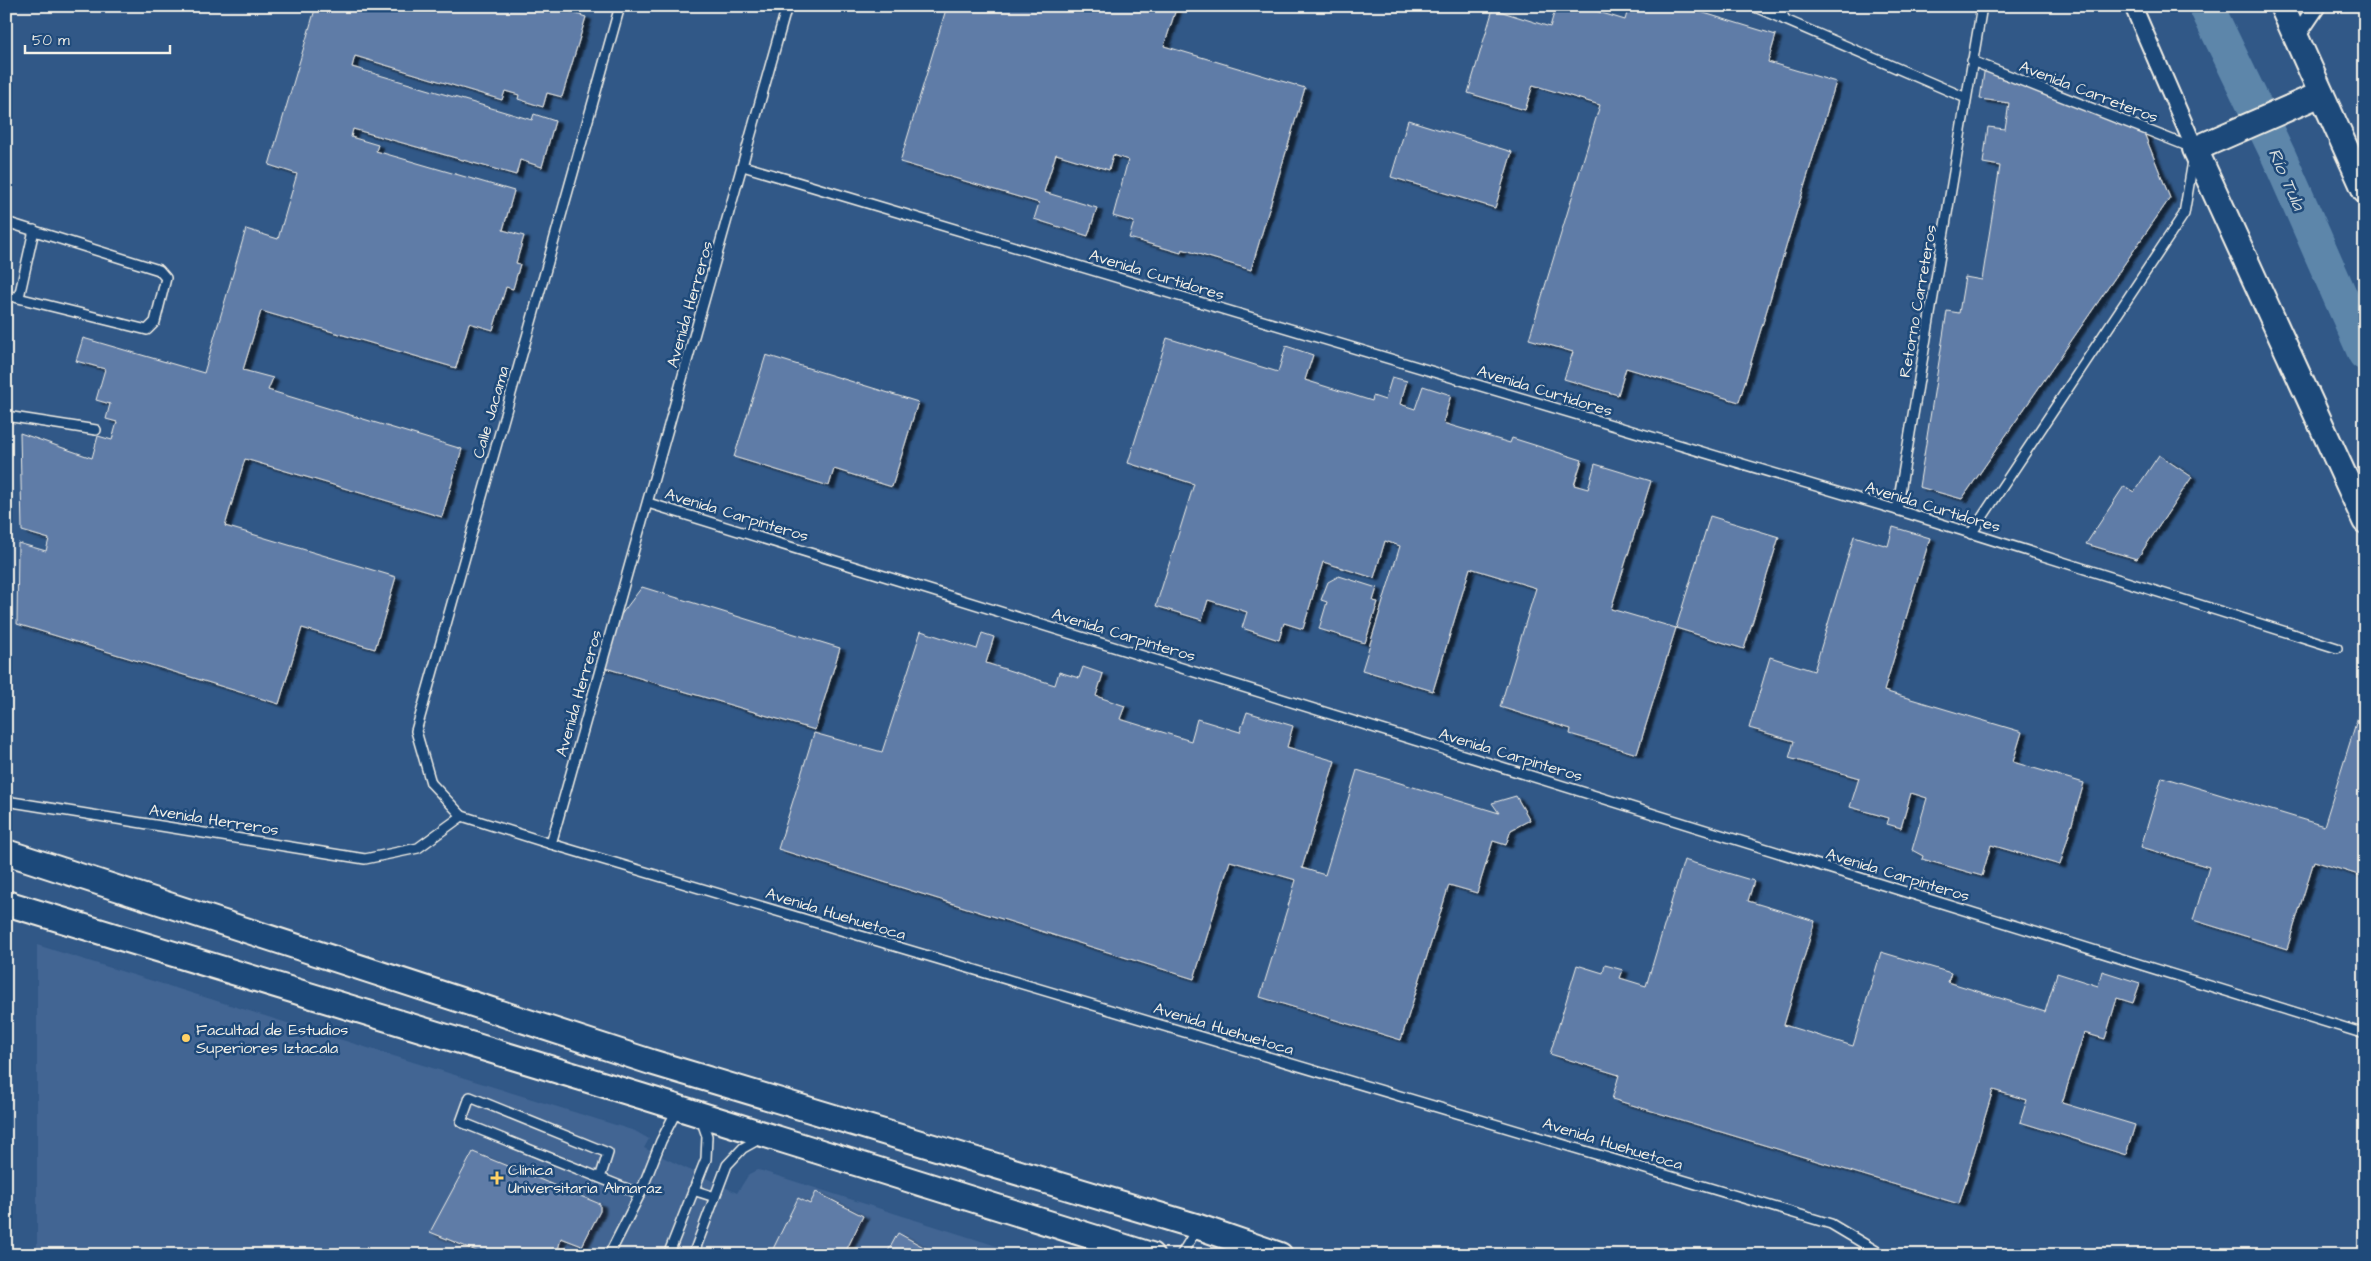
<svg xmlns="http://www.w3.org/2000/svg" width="2371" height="1261" viewBox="0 0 2371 1261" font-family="'Architects Daughter',sans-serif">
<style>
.built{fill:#426593}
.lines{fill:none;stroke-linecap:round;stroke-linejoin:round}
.river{stroke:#5d86aa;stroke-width:35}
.building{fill:#5e7ba7;stroke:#f4f1e8;filter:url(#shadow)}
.service-casing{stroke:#f4f1e8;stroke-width:12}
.minor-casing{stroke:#f4f1e8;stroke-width:20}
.secondary-casing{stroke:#f4f1e8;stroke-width:28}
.service{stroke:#1f4a7a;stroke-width:9}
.minor{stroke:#1f4a7a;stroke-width:16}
.secondary{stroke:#1f4a7a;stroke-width:24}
.poi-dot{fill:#ffd166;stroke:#1f4a7a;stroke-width:2}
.labels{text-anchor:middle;stroke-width:5;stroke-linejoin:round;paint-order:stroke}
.street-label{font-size:16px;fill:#f4f1e8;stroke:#1f4a7a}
.poi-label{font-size:16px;fill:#f4f1e8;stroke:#1f4a7a;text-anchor:start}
.water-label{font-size:18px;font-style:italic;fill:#d6dcdc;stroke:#1f4a7a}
</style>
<defs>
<filter id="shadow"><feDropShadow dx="5.5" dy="3" stdDeviation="1" flood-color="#0009"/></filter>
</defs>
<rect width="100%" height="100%" fill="#315887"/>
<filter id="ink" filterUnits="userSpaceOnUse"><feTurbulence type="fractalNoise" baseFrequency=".02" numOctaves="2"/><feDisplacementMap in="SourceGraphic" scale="10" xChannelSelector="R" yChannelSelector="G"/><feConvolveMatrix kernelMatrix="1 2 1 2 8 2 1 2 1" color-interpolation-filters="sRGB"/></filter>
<g filter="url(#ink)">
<polygon class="built" points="37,945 635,1131 649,1139 644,1148 737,1193 749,1174 757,1170 762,1171 1025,1255 37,1255"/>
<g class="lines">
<polyline class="river" points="2206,6 2279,157 2365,353"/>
</g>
<g class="building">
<polygon points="316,6 572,6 570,12 586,17 562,97 547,93 543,107 518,99 519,95 505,91 502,100 355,56 352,67 532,120 534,114 555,121 542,167 520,160 516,175 353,129 351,137 378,145 376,151 514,191 503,230 524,236 516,263 520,264 513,289 506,287 493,330 469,323 456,368 261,311 243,370 273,378 268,390 462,449 442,517 245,459 225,526 396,577 375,649 302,628 279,704 17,624 18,543 46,551 49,539 22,531 20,433 92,458 98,436 112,440 117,422 106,419 110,404 96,400 105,369 76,361 83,338 204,373 246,229 278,239 297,174 269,165"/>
<polygon points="947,6 1177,6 1164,46 1305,88 1251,270 1182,249 1181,253 1129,238 1134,222 1113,216 1128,160 1113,155 1109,170 1056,154 1044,192 1097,208 1088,236 1034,219 1039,203 900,162"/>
<polygon points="1556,6 1579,6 1625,20 1629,6 1681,6 1776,35 1768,62 1836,82 1739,402 1626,368 1618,395 1564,379 1573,352 1529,339 1600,105 1533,85 1525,110 1468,93 1493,9 1550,27"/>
<polygon points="1985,66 2142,128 2170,198 1962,499 1919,487 1947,311 1959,313 1965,277 1982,280 2000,166 1983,163 1988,127 2005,129 2009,103 1980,99"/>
<polygon points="1408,120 1512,152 1495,208 1391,177"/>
<polygon points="1167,338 1278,372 1286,346 1313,355 1305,380 1372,401 1373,396 1385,400 1392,377 1407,381 1400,404 1415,409 1423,386 1451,395 1443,423 1510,443 1512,438 1582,460 1574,485 1588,489 1595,464 1651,481 1611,609 1676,628 1637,754 1570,734 1571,729 1500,707 1536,588 1470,568 1433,691 1362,670 1400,546 1385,541 1374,578 1323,562 1303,629 1284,623 1279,640 1242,628 1247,612 1208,600 1202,620 1156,606 1194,484 1128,463"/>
<polygon points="766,355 918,402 892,487 834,469 829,486 734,457"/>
<polygon points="2159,455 2192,477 2137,559 2086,544 2124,486 2134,492"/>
<polygon points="1710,516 1779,537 1744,649 1676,628"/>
<polygon points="1893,527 1930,538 1884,691 2022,732 2013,762 2084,783 2060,865 1991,845 1982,876 1922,859 1923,856 1912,850 1927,798 1911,793 1901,828 1887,824 1889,818 1850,807 1859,778 1789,758 1794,741 1749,728 1770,657 1814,671 1854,536 1888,546"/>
<polygon points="1339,576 1377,588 1373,601 1378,602 1365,643 1319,629 1327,602 1321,600 1328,582"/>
<polygon points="642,587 840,648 815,730 602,667 617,620"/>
<polygon points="921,631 977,649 982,633 994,637 986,663 1055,685 1059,672 1079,678 1083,667 1103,674 1096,696 1125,706 1120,719 1191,741 1197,719 1240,732 1247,712 1293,726 1287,747 1335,761 1302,868 1325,875 1357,770 1499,813 1492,803 1516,796 1530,820 1511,830 1506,845 1493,841 1477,893 1449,885 1401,1040 1260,997 1296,880 1230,861 1194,979 778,849 814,733 882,752"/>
<polygon points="2360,710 2365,711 2365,877 2314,861 2287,949 2193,920 2209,867 2141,847 2162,777 2324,826"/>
<polygon points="1684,860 1754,881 1748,901 1815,921 1784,1025 1853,1046 1881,952 1951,973 1948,982 2045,1012 2057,973 2098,986 2102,971 2140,983 2133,1003 2117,998 2105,1039 2084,1033 2062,1103 2135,1125 2126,1155 2020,1122 2027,1100 1993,1090 1959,1204 1612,1099 1619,1075 1550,1054 1577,965 1603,973 1605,965 1623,970 1620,978 1646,986"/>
<polygon points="473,1152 600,1204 600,1211 582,1246 561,1238 558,1250 571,1255 486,1255 430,1232"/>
<polygon points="816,1192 863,1216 844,1255 770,1255 798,1198 810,1204"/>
<polygon points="898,1233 938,1255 886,1255"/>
</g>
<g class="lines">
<g class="service-casing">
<g id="service">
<polyline points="620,6 416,731 431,783 462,816 551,844 1831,1224 1883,1255"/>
<polyline points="1753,6 1966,98"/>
<polyline points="1779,6 1785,20"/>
<polyline points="743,166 1897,510 2337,648"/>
<polyline points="6,222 159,270 166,278 155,322 147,330 6,295"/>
<polyline points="19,297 34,230"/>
<polyline points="6,416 96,430"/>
<polyline points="648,503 2365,1034"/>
<polyline points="1897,510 1982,6"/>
<polyline points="1971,534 2184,214 2195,149 1972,61"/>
<polyline points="6,801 365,859 418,848 462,816"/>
<polyline points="551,844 787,6"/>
<polyline points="600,1178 608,1153 470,1097 461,1122 640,1194"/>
<polyline points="693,1190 715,1197"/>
<polyline points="609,1255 640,1194 661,1141 678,1108"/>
<polyline points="668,1255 706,1159 707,1136 701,1119"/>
<polyline points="693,1255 727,1165 743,1148 761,1138"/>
<polyline points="1181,1255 1198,1227"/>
</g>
</g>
<g class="minor-casing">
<g id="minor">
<polyline points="2133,6 2195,149"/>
<polyline points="2296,37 2317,6"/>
</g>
</g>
<g class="secondary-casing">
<g id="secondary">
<polyline points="2282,6 2365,191"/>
<polyline points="2321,94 2195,149 2365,521"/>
<polyline points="6,852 651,1062 1199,1227 1280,1255"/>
<polyline points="6,903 641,1096 1151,1255"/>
</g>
</g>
<use href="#service" class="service"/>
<use href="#minor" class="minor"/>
<use href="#secondary" class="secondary"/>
</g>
</g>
<g class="poi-dot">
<circle cx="186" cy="1038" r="5"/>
<path d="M494.5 1170.5h5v5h5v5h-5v5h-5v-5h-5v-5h5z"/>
</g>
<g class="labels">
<g class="street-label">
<text transform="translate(2089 91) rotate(21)" y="6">Avenida Carreteros</text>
<text transform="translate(1157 274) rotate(17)" y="6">Avenida Curtidores</text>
<text transform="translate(1917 301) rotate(-80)" y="6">Retorno Carreteros</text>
<text transform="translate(689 304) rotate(-74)" y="6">Avenida Herreros</text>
<text transform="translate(1545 390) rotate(17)" y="6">Avenida Curtidores</text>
<text transform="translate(490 412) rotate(-74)" y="6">Calle Jacama</text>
<text transform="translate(1933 506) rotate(17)" y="6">Avenida Curtidores</text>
<text transform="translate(737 514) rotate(17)" y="6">Avenida Carpinteros</text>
<text transform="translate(1124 634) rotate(17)" y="6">Avenida Carpinteros</text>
<text transform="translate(578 693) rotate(-74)" y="6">Avenida Herreros</text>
<text transform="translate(1511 754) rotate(17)" y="6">Avenida Carpinteros</text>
<text transform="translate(214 819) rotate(9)" y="6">Avenida Herreros</text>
<text transform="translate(1898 874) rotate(17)" y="6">Avenida Carpinteros</text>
<text transform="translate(836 913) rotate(17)" y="6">Avenida Huehuetoca</text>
<text transform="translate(1224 1028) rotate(17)" y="6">Avenida Huehuetoca</text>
<text transform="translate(1613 1143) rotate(17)" y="6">Avenida Huehuetoca</text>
</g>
<g class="poi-label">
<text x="196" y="1035">Facultad de Estudios<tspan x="196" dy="18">Superiores Iztacala</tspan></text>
<text x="508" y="1175">Clínica<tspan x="508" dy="18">Universitaria Almaraz</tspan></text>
</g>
<g class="water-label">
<text transform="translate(2287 179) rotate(66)" y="6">Río Tula</text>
</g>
</g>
<rect width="2371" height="1261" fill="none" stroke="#1f4a7a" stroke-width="25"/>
<rect x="12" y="12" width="2346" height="1236" fill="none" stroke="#f4f1e8" stroke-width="2" filter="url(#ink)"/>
<path d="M25 45v8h145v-8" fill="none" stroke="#f4f1e8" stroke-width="2.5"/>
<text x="32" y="45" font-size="15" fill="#f4f1e8" stroke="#1f4a7a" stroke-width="4" paint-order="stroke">50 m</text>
</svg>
